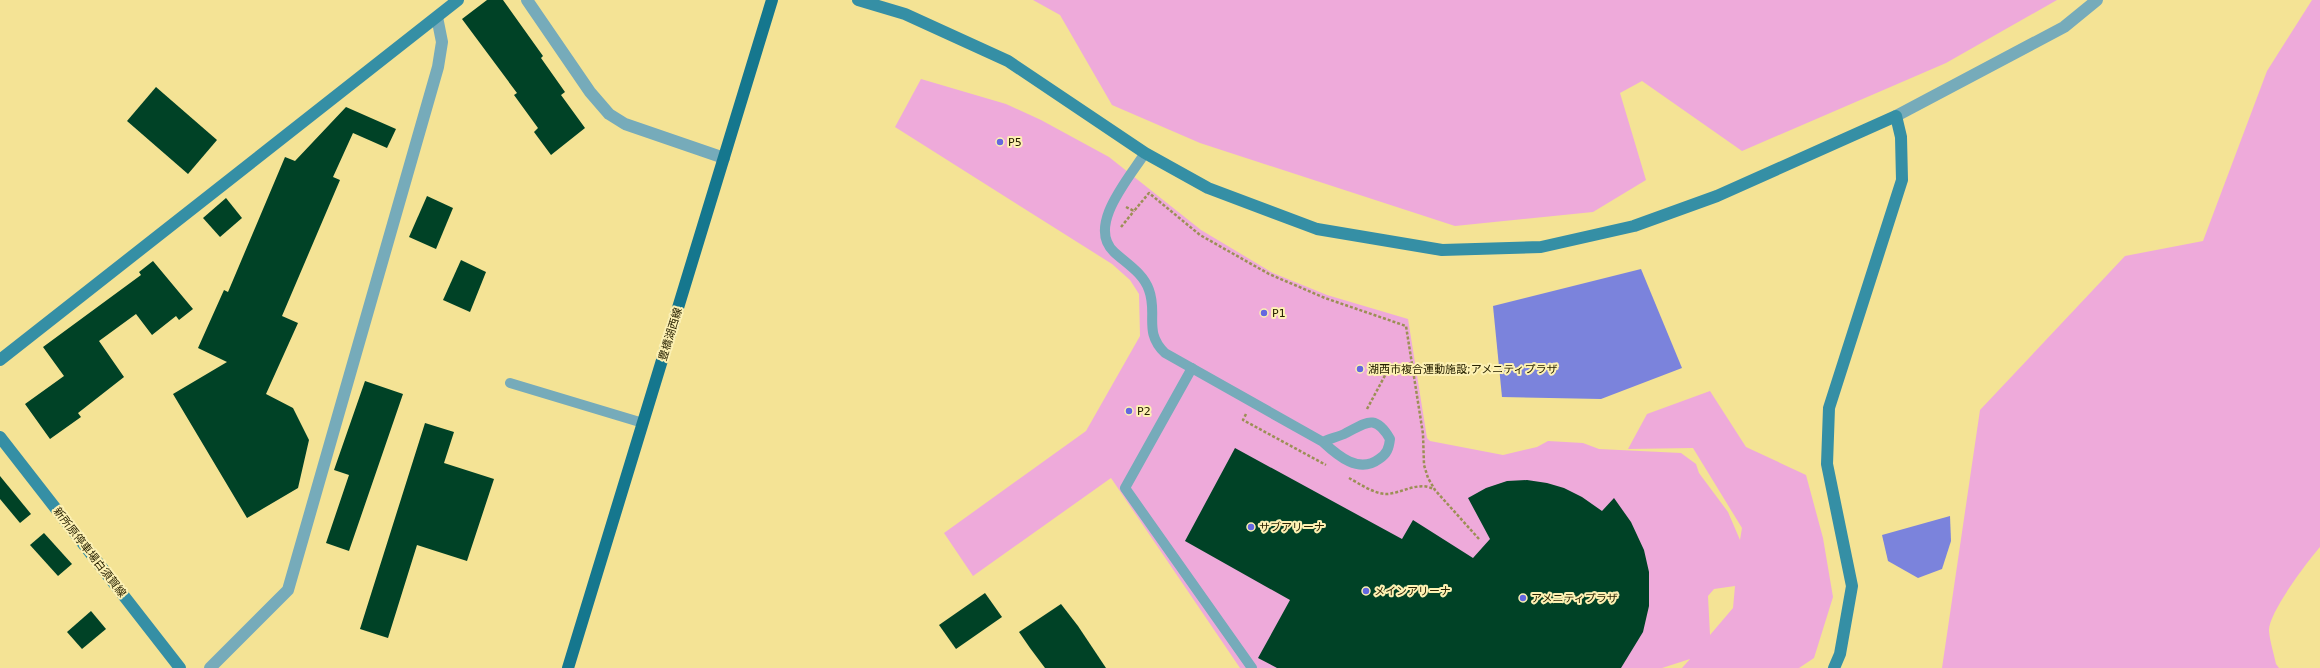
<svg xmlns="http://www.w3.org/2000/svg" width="2320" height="668" viewBox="0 0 2320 668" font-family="'DejaVu Sans','Noto Sans JP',sans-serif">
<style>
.green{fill:#eeaada;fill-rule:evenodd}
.water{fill:#7b83dc}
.building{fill:#004226}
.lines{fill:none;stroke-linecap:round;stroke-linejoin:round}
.path{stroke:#9c8f55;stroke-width:2.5;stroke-dasharray:3 2;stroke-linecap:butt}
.lane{stroke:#76abba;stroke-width:10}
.street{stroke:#76abba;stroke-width:12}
.secondary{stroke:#358fa5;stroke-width:12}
.primary{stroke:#15778e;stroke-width:12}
.poi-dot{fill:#6467e0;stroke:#fdf1b3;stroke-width:1.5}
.labels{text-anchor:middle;stroke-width:4;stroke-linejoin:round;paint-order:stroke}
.poi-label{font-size:11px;fill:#272101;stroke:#fdf1b3;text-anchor:start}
.street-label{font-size:11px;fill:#272101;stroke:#fdf1b3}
</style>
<rect width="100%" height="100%" fill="#f4e395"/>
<g class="green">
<polygon points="1033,0 2057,0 1946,63 1742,151 1642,81 1620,93 1646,180 1593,212 1455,226 1200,143 1112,105 1060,15"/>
<path d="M2312,0H2320V547C2308,561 2268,613 2269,631C2270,642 2274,654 2276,664L2279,668H1942L1980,410L2125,256L2203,241L2267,71Z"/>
<path d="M921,79L1006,104L1041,120L1109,157L1201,230L1273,273L1327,295L1408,319L1427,438L1430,441L1503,455L1537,447L1548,441L1583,443L1599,449L1681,453L1696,464L1699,473L1728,512L1740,540L1742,528L1693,448L1628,449L1647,414L1710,391L1746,447L1806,475L1823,538L1833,597L1814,658L1799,668H1682L1690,659L1662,668H1240L1111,478L973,576L944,533L1086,431L1140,336L1139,294L1130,280L1112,264L895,127ZM1735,586L1733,608L1710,635L1708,596L1714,589Z"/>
</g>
<g class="water">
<polygon points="1641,269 1682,368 1601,399 1502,397 1493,306"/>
<polygon points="1950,516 1951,541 1942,569 1918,578 1888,561 1882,535"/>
</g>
<g class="building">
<polygon points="487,0 503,0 543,56 541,58 565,92 561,95 585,128 551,155 534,132 538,128 514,95 517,93 462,19"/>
<polygon points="156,87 217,140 188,174 127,121"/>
<polygon points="346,107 396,129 387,148 353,133 333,177 340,180 282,316 298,323 266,394 293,408 309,440 298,488 247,518 173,394 227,362 198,348 224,290 228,292 285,157 295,161"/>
<polygon points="427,196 453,208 436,249 409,237"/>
<polygon points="226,198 242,218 220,237 203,218"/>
<polygon points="461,260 486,272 470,312 443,300"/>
<polygon points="153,261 193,309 179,320 176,316 152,335 136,314 99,341 124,377 78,413 81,417 50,439 25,404 64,376 43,347 141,275 139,272"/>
<polygon points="365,381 403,394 349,551 326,543 349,475 334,470"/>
<polygon points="425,423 454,432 444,463 494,479 467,561 417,545 388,638 360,629"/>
<polygon points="1235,448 1402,539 1413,520 1473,558 1490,539 1468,498 1486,488 1507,481 1527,480 1547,483 1564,488 1582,497 1602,511 1614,498 1631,522 1644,550 1649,572 1649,606 1643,632 1621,668 1277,668 1258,658 1290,600 1185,541"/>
<polygon points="0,476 31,514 20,523 0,499"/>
<polygon points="44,533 72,564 58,576 30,545"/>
<polygon points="985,593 1002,617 956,649 939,625"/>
<polygon points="1061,604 1078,626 1106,668 1045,668 1030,648 1019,632"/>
<polygon points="91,611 106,629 82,649 67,632"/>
</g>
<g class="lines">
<g class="path">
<polyline points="1126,207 1134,211 1149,193 1200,235 1269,274 1325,298 1406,326 1423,434 1424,465 1428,478 1435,490 1479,539"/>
<polyline points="1121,227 1134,211"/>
<polyline points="1367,409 1389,368 1413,363"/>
<polyline points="1246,414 1243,420 1326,465"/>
<path d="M1349,478C1360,484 1374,494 1387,494C1402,493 1419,481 1433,489"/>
</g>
<g class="lane">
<path d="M1145,153C1130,177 1086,226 1114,252C1127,264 1143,273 1149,290C1158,314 1143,332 1165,353L1323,442C1338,456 1359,474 1379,459C1387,454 1389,448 1390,439C1375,413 1366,423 1346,433C1339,437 1330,438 1323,442"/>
<polyline points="1192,368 1125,488 1252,668"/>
<polyline points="510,383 643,423"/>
</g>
<g class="street">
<polyline points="527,0 590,92 609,114 625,124 724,158"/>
<polyline points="1896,116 2064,27 2097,0"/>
<polyline points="210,668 288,590 438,67 442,42 437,17"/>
</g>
<g class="secondary">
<polyline points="858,0 905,14 1008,61 1145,153 1208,188 1317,229 1442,250 1541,247 1634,226 1717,196 1896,116 1901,137 1902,180 1829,408 1827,464 1852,586 1840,654 1834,668"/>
<polyline points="0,360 458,0"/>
<polyline points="0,437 180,668"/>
</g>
<polyline class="primary" points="568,668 772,0"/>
</g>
<g class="poi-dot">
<circle cx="1000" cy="142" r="4"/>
<circle cx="1264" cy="313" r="4"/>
<circle cx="1360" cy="369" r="4"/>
<circle cx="1129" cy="411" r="4"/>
<circle cx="1251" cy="527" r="4"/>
<circle cx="1366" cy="591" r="4"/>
<circle cx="1523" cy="598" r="4"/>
</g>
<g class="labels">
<g class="poi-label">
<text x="1008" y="146">P5</text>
<text x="1272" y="317">P1</text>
<text x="1368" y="373">湖西市複合運動施設;アメニティプラザ</text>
<text x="1137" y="415">P2</text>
<text x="1259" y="531">サブアリーナ</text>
<text x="1374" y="595">メインアリーナ</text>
<text x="1531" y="602">アメニティプラザ</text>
</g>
<g class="street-label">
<text transform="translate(670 334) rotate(-73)" y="4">豊橋湖西線</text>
<text transform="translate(90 552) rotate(52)" y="4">新所原停車場白須賀線</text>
</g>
</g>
</svg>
